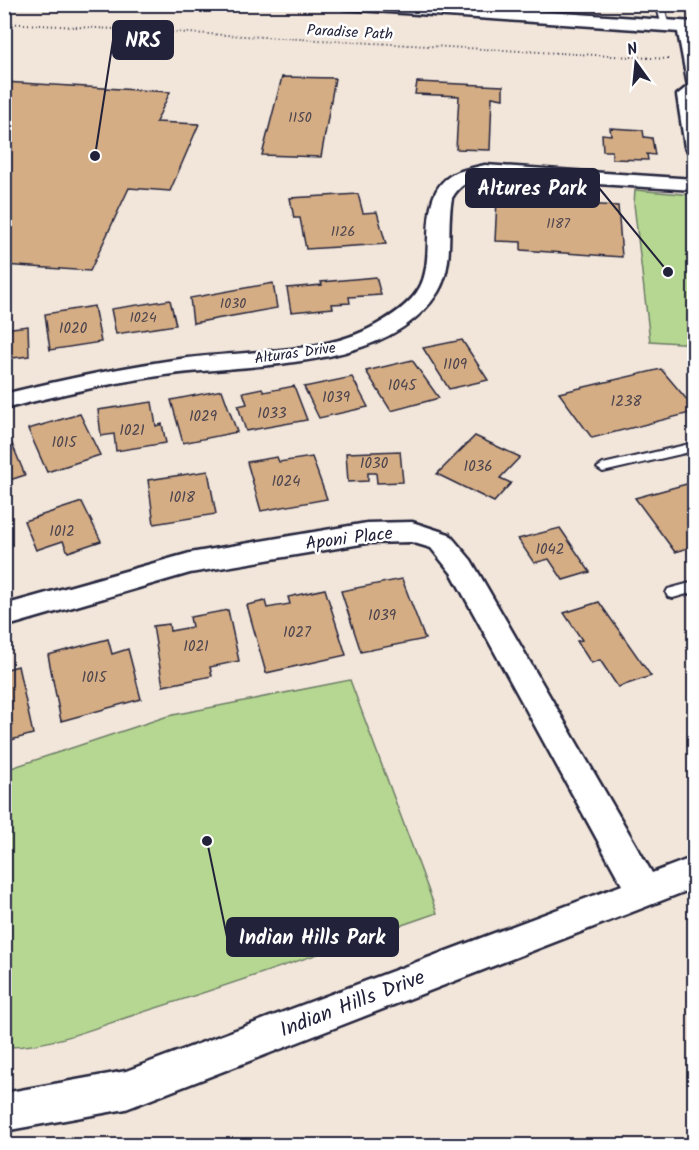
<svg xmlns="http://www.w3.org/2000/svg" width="699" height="1150" viewBox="0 0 699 1150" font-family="Kalam,sans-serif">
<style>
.green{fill:#b6d791;stroke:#6c7c66;stroke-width:1.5}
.building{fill:#d4ad85;stroke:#22223b;stroke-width:1.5}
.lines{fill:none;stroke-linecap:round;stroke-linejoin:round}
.lane-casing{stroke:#22223b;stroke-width:4}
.street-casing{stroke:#22223b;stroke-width:5}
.secondary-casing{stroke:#22223b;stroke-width:5}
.path{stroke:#22223b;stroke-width:2;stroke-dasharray:1 3;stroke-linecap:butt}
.lane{fill:#fff;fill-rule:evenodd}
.street{fill:#fff;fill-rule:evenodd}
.secondary{fill:#fff;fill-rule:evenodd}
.labels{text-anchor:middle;stroke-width:5;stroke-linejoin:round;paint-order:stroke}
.far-number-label{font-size:14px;fill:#4e454e}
.far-street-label{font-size:15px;fill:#22223b;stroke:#fff}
.number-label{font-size:15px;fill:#4e454e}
.street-label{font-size:18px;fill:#22223b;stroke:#fff}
.near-street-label{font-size:21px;fill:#22223b;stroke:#fff}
.leader{fill:none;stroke:#22223b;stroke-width:2}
.callout-dot{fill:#22223b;stroke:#fff;stroke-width:2}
.callout{fill:#22223b;stroke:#22223b;stroke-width:2}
.callout-label{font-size:20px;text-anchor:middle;font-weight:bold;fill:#fff}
</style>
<rect width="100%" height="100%" fill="#f2e6da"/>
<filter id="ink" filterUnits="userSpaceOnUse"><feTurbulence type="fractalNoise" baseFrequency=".0167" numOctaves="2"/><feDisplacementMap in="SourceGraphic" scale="12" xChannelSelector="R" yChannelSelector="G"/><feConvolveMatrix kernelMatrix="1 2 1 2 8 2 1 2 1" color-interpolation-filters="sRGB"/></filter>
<g filter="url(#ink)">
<g class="green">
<polygon points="635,190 694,195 694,344 650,341 634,204"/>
<path d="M350,680L437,913C337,947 238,983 137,1014C97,1027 47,1048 5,1047V770L168,716Z"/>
</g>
<g class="building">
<polygon points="282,77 335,78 321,157 262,155"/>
<polygon points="4,82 170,92 156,122 199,124 170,191 129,188 90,271 4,265"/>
<polygon points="417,82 503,86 503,99 492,97 490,150 456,149 459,96 415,94"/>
<polygon points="610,128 643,130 644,137 652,138 655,155 647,154 648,160 612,159 612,151 603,151 602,134 611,135"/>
<polygon points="358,194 363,213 377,212 386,244 306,249 300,218 294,218 290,198"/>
<polygon points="497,199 618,206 622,257 521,250 521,242 495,241"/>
<polygon points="376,277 381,295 349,297 350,303 332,304 333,308 291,312 287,288 322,285 321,282"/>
<polygon points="273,283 277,308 193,323 190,298"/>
<polygon points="170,300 176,325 116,334 111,309"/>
<polygon points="94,306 101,342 50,350 45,314"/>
<polygon points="28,326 29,356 4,359 4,329"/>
<polygon points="462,340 488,380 449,389 423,348"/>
<polygon points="412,360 439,398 391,411 366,371"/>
<polygon points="661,369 694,408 694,412 592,438 559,393"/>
<polygon points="352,377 368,407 319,418 304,387"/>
<polygon points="294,386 307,420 246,431 238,406 247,404 243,392 262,388 264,392"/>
<polygon points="222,390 237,432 183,443 171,400"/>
<polygon points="152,402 156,426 162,424 166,443 116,451 114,434 101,436 98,410"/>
<polygon points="80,414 100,455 47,472 28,429"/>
<polygon points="7,432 25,475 4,482 4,433"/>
<polygon points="475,436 520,457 500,478 511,483 494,502 437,474"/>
<polygon points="400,451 403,482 377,483 376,473 368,473 368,481 348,482 346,453"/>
<polygon points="277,457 279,462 312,457 327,499 261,511 247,462"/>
<polygon points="208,471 216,514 154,524 148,480"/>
<polygon points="694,482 694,546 675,552 635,498"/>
<polygon points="82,502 101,541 68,552 63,541 36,550 24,521"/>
<polygon points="560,528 590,572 563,580 549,559 534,563 518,539"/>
<polygon points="402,579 425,639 361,652 341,591"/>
<polygon points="325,589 346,655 266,673 247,605 265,601 267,608 290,604 288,597"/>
<polygon points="599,602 651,676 618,687 600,660 591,663 577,641 582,640 564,613"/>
<polygon points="228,610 239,661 210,667 212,676 163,686 153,626 169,624 170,631 192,627 190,617"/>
<polygon points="108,639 112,654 128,649 141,699 61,721 48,655"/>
<polygon points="18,666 33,734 4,742 4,670"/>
</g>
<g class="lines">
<g class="lane-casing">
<g id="lane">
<polygon points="656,4 664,4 669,28 662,26"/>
<polygon points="694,443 694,451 603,472 597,468 603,464"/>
<polygon points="694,582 694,592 673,598 668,597 666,593 668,589"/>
</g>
</g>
<g class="street-casing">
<g id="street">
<polygon points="685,22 693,27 694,38 694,152 688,151 685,147 677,95 688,86 677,27"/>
<path d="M485,165L694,179V190L485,177C470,180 460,184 452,198C446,228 455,264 438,292C388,372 248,363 165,375C110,383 57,395 4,409V394C65,379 126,366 188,358C245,351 327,354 376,325C392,316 411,304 420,287C438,253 413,189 458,172C467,169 476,167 485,165Z"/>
<polygon points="412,522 449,534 471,560 652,873 694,857 694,888 126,1109 4,1131 4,1093 126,1071 622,885 452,574 431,548 411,542 367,543 190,573 4,627 4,605 190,553 367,523"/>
</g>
</g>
<g class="secondary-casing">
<polygon id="secondary" points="335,4 431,4 694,22 694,33 344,9"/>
</g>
<polyline class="path" points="4,23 669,59"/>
<use href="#lane" class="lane"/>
<use href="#street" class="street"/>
<use href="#secondary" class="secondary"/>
</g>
</g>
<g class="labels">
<g class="far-number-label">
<text x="300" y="122">1150</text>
<text x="558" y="228">1187</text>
<text x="343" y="236">1126</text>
<text x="233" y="308">1030</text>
<text x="143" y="322">1024</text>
</g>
<g class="far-street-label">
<text transform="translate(350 32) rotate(3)" y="5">Paradise Path</text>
<text transform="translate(295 353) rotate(-8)" y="5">Alturas Drive</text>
</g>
<g class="number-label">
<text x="73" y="333">1020</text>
<text x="455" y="369">1109</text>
<text x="402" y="390">1045</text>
<text x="336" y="402">1039</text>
<text x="626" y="406">1238</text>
<text x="272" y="418">1033</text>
<text x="203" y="421">1029</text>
<text x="132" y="435">1021</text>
<text x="64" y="447">1015</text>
<text x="374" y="468">1030</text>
<text x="478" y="471">1036</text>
<text x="286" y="486">1024</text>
<text x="182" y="502">1018</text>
<text x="62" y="536">1012</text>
<text x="550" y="554">1042</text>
<text x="382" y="620">1039</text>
<text x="297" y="637">1027</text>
<text x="196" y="651">1021</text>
<text x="94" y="682">1015</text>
</g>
<g class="street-label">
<text transform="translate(349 538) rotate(-7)" y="6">Aponi Place</text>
</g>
<g class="near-street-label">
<text transform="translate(352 1003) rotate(-21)" y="7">Indian Hills Drive</text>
</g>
</g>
<path class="leader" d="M95 156L113 40M668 272L599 188M207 841L227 937"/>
<g class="callout-dot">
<circle cx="95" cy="156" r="6"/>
<circle cx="668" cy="272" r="6"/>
<circle cx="207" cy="841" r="6"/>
</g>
<g class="callout">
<rect x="113" y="21" width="60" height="38" rx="6"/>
<rect x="466" y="169" width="133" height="38" rx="6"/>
<rect x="227" y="918" width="171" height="38" rx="6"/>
</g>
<g class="callout-label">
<text x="143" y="47">NRS</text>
<text x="532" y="195">Altures Park</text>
<text x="312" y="944">Indian Hills Park</text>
</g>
<rect width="699" height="1150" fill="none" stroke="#fff" stroke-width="24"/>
<rect x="12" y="12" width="675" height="1126" fill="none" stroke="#22223b" stroke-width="2" filter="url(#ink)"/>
<g transform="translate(636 63) rotate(345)" stroke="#ffffff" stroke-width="4.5" paint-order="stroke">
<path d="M0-4.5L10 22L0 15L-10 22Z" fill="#22223b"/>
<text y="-9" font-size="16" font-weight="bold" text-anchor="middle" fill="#22223b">N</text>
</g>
</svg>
